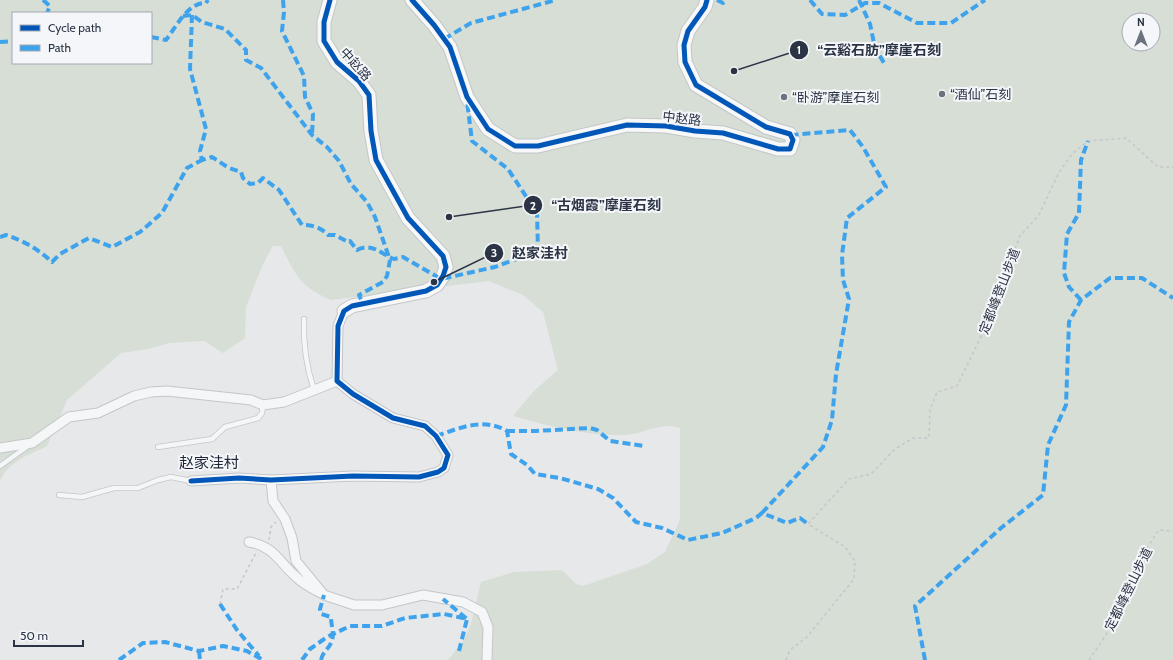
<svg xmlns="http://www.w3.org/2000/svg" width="1173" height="660" viewBox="0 0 1173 660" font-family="Cabin,'Noto Sans SC',sans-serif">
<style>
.green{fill:#d6ded6;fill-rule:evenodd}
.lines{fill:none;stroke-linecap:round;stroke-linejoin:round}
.lane-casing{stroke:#c4c6c8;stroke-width:6}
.street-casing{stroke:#c4c6c8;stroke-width:11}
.secondary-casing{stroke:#c4c6c8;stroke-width:15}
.path{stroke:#c5c6ca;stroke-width:1.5;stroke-dasharray:3 3;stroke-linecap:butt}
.lane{stroke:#f5f6f7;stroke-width:4.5}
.street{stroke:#f5f6f7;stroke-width:9}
.secondary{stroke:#f8f8f8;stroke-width:13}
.quiet{stroke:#3ea3ec;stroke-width:4;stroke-dasharray:8 4;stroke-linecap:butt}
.cycleway-casing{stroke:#f4f6f9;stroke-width:8}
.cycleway{stroke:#0057b8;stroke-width:5}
.poi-dot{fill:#6c737f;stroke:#f4f6f9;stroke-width:1.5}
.labels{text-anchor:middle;stroke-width:4;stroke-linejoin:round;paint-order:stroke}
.street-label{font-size:13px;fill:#2b3445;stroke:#f4f6f9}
.poi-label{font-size:13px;fill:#2b3445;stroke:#f4f6f9;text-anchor:start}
.quarter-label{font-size:15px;fill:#1d2536;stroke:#f4f6f9}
.leader{fill:none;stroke:#2b3445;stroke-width:1.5}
.callout-dot{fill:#2b3445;stroke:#f4f6f9;stroke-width:1.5}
.mark-label{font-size:12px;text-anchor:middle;font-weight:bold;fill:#fff}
.callout-label{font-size:14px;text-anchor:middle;font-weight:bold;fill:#2b3445;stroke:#f4f6f9;stroke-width:4;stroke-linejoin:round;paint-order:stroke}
</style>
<rect width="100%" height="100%" fill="#e6e8ea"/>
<path class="green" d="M0,0H1173V660H448L463,641L471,624L481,582L514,572L562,570L576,584L583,586L647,564L665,552L680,520V428C658,421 644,435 623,435C587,436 548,426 513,416L534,391L558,370L543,312L523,295L489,281L331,300C300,287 295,274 281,246H273L263,264L246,307L245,338L223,353L204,341L169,343L148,349L121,353L67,400L47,446C29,455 9,461 0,481ZM13,13H151V63H13ZM1129,20H1153V44H1129Z"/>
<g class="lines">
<g class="lane-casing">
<g id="lane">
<path d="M304,319C303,344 306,366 314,390"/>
<polyline points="158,447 212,439 225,427 258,418 262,413 263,405"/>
<polyline points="0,466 28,446"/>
<polyline points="59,495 82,497 114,488 138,488 158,480 171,477 191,481"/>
</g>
</g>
<g class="street-casing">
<g id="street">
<polyline points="0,448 32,443 69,417 98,413 134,396 151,392 167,391 251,400 263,405 284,402 337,381"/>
<polyline points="271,480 273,501 285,519 292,538 296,561 324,595 354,605 382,605 423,595 463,602 482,612 488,627 487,660"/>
<polyline points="191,481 239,478 271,480 353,476 419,477 438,472 444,468 448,455 436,436 425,426 393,418 353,394 337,381 338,326 344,311"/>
<path d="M249,542C273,546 278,560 294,575C302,583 311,588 321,593"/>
</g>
</g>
<g class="secondary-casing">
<g id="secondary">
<polyline points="330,0 324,22 324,41 337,62 359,81 369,95 371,131 376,160 408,218 443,256 446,267 443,276 437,285 426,291 352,306 344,311"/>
<polyline points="412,0 434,25 450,47 467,97 488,129 515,146 538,146 627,125 666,126 695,131 723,133 778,149 790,149 793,140 790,134 766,127 696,85 685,62 684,45 688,31 705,7 707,0"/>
</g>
</g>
<g class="path">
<polyline points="269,540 271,527 276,522"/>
<polyline points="220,604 223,589 237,589 256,553"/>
<polyline points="786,660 790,650 807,637 854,579 855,561 845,547 808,524 849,479 871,474 895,449 913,438 929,438 930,410 937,392 957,386 992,314 1007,269 1020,236 1039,215 1058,174 1072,154 1088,141 1126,138 1158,167 1173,167"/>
<polyline points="1089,660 1116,620 1143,554 1159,530 1173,531"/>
</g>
<use href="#lane" class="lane"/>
<use href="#street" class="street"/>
<use href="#secondary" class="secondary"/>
<g class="quiet">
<polyline points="43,0 50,6 47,13"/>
<polyline points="283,0 284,12 282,31 304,76 305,97 313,114 312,135"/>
<polyline points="717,0 723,3 726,0"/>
<polyline points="810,0 822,14 845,15 865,3 879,3 917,23 951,23 985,0"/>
<polyline points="859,0 870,24 875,48 884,63"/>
<path d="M192,15L190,69L206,129L200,151L202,160L212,157L229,168L241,172L243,178L250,184L258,183L263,178L279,190L302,225C312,225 321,227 328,235H335L348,242L350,241L357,250C372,242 381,254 394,259L403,257L441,279L495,267L538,251L537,213L508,169L472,141L467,101"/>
<polyline points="183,16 192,15 202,22 225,29 246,50 246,60 261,68 312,135 327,147 339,161 351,184 367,202 375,217 390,260 387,276 383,282 359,295 363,304"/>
<path d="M151,37L166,40C176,27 188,2 206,3L208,0"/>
<polyline points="444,39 471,23 556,0"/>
<polyline points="0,42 13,41"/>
<path d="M0,237L6,235C24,241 38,249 52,262L60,254L89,238L112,247L140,232L162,213L187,168L202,160"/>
<polyline points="1081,300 1069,287 1064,273 1067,234 1079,213 1081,160 1088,141"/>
<polyline points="507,431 536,431 590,428 597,430 610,441 644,446"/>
<path d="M436,436C460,428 483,417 507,431L511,454L527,465L535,474L560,478L598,489L613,498L636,522L662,528L688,540L722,533L756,518L762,513L787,523L800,518L808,524"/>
<polyline points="762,513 823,447 832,420 836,374 849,299 843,280 842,255 847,218 886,187 863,147 850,130 791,135"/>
<polyline points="220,604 237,630 259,656"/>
<polyline points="199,651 200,660"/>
<polyline points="459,651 467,619"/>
<polyline points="119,660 143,643 165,642 199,651 223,646 247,651 263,660"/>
<polyline points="302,660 310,649 327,637 350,626 382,626 405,618 444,614 467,619 443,599"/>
<path d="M321,660C323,651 328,650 331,643C335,636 331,625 331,617L321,614L320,609L324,595"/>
<polyline points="925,660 915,606 1001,528 1043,495 1048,445 1066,405 1069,322 1081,300 1110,278 1142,278 1173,298"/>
</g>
<g class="cycleway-casing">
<g id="cycleway">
<polyline points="412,0 434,25 450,47 467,97 488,129 515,146 538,146 627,125 666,126 695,131 723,133 778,149 790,149 793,140 790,134 766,127 696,85 685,62 684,45 688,31 705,7 707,0"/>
<polyline points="191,481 239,478 271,480 353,476 419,477 438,472 444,468 448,455 436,436 425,426 393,418 353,394 337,381 338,326 344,311 352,306 426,291 437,285 443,276 446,267 443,256 408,218 376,160 371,131 369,95 359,81 337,62 324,41 324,22 330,0"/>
</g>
</g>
<use href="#cycleway" class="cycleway"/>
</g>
<g class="poi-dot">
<circle cx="942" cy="94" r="4"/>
<circle cx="784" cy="97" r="4"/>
</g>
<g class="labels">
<g class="street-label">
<text transform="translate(356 64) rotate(48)" y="5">中赵路</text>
<text transform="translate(682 118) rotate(7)" y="5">中赵路</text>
<text transform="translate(999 291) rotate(-69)" y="5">定都峰登山步道</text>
<text transform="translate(1128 589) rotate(-64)" y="5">定都峰登山步道</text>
</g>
<g class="poi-label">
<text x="950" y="99">“酒仙”石刻</text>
<text x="792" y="102">“卧游”摩崖石刻</text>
</g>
<g class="quarter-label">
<text x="209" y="468">赵家洼村</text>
</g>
</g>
<path class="leader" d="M734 71L799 50M449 217L533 205M434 282L494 253"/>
<g class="callout-dot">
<circle cx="734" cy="71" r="4"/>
<circle cx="449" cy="217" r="4"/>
<circle cx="434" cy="282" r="4"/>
<circle cx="799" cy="50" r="10"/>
<circle cx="533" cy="205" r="10"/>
<circle cx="494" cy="253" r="10"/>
</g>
<g class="mark-label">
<text x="799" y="54">1</text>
<text x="533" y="210">2</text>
<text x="494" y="257">3</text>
</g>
<g class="callout-label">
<text x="879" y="55">“云谿石肪”摩崖石刻</text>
<text x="606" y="210">“古烟霞”摩崖石刻</text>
<text x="540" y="258">赵家洼村</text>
</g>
<rect x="12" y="12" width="140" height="52" fill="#f4f6f9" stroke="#a4a8b1"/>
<rect x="20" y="25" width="20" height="6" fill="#0057b8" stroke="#a4a8b1"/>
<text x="48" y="32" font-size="12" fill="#2b3445">Cycle path</text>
<rect x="20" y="45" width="20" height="6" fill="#3ea3ec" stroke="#a4a8b1"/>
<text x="48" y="52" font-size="12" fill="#2b3445">Path</text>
<g transform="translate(1141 32)"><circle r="19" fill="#f4f6f9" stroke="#a4a8b1"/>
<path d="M0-3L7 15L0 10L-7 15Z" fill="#6c737f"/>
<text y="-6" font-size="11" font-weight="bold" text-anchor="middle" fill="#2b3445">N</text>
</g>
<path d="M14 640v6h69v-6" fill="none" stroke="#2b3445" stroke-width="2"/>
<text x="20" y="640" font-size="12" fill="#2b3445" stroke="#f4f6f9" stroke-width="3" paint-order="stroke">50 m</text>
</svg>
